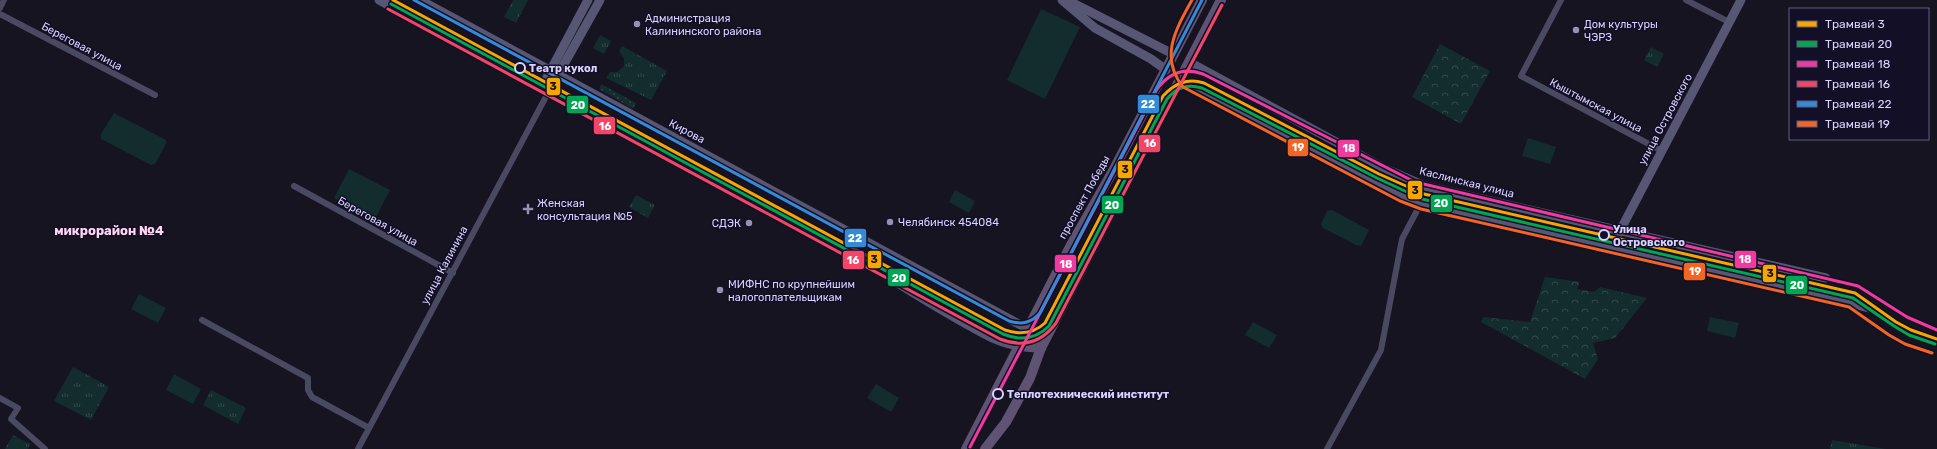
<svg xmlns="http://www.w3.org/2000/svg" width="1937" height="449" viewBox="0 0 1937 449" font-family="Rubik,sans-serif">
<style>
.grass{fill:url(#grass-dots)}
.forest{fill:url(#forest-crowns)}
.park{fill:url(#park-tufts)}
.pitch{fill:#132c2d}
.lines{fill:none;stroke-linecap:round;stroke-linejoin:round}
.street{stroke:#4a4962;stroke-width:6}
.secondary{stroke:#575674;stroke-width:9}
.primary{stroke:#5e5373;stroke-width:10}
.tram-1-casing{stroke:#130f26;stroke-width:6}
.tram-2-casing{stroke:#130f26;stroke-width:6}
.tram-3-casing{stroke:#130f26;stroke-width:6}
.tram-4-casing{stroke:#130f26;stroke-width:6}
.tram-5-casing{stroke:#130f26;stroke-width:6}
.tram-6-casing{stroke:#130f26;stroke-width:6}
.tram-1{stroke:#f7a600;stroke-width:3}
.tram-2{stroke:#00a651;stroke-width:3}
.tram-3{stroke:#f13a9d;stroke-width:3}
.tram-4{stroke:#f34667;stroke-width:3}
.tram-5{stroke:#338bd7;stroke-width:3}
.tram-6{stroke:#f26522;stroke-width:3}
.poi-dot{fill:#9591b1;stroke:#130f26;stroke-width:1.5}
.stop-dot{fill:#130f26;stroke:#d9d4ff;stroke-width:2}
.labels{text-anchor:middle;stroke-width:3;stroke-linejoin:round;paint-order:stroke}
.poi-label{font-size:11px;fill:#d9d4ff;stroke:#130f26;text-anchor:start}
.street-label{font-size:11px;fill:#d9d4ff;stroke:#130f26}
.stop-label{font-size:11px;font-weight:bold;fill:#d9d4ff;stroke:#130f26;text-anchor:start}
.quarter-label{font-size:13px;font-weight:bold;fill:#ffd6f0;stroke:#130f26}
.line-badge{stroke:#130f26;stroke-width:1.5}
.badge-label{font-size:11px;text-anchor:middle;font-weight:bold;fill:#fff}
.pale-badge-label{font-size:11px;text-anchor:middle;font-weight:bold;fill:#111}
</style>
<defs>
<pattern id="grass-dots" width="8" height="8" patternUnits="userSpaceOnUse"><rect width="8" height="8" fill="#132c2d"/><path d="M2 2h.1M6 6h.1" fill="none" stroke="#354a4c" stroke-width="1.8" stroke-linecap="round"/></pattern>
<pattern id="forest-crowns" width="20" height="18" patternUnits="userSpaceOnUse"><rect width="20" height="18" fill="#132c2d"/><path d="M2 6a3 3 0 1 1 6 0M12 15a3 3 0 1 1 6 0" fill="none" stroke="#354a4c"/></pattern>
<pattern id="park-tufts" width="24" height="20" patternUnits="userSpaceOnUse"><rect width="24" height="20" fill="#132c2d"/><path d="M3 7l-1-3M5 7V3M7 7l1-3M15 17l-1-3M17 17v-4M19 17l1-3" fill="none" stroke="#354a4c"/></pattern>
</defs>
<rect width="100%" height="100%" fill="#161421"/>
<polygon class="grass" points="601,84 636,103 633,109 599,89"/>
<g class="forest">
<polygon points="1440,44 1490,71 1461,124 1412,97"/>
<polygon points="1545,277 1580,282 1577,289 1594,292 1600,287 1647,298 1615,338 1593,343 1598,359 1585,379 1481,322 1483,317 1530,322"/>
</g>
<g class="park">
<polygon points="513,0 528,0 516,23 504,17"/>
<polygon points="600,35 611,41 604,54 593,48"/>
<polygon points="622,46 667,71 651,100 606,78 610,72 617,72 624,66 624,59 619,51"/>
<polygon points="1651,47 1664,54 1657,67 1644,60"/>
<polygon points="636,195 655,205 648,218 629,207"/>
<polygon points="73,367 109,387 91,420 54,401"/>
<polygon points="211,390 246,408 238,424 203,405"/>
<polygon points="13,435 30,444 28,449 5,449"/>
<polygon points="1832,440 1886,449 1830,449"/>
</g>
<g class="pitch">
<polygon points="1041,9 1080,27 1045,99 1007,80"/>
<polygon points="114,113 166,140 166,144 155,164 151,165 101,139 101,134"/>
<polygon points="1528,138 1556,147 1550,164 1522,156"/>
<polygon points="349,169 390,190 375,219 334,198"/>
<polygon points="955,190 975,201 969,213 949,202"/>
<polygon points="1332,210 1369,230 1361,246 1356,245 1323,228 1321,224 1327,211"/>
<polygon points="139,294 166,308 158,323 131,309"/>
<polygon points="1710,317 1739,323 1735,338 1707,331"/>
<polygon points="1253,322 1277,335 1269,348 1245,335"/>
<polygon points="174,374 201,389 193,404 166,390"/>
<polygon points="876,384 899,398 891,412 867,398"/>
</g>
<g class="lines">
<g class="street">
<polyline points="1561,0 1521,76 1662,151"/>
<polyline points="1686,0 1729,22"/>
<polyline points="0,8 4,0"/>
<polyline points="0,14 155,95"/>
<polyline points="294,186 453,273"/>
<polyline points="202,320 308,378 308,390 312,397 369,428"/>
<polyline points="0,398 18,408 11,419 45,449"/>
<polyline points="358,449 549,91"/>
<polyline points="1327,449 1381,350 1402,239 1420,205"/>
</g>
<g class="secondary">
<path d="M379,0L881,272C909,291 938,308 968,325C985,334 1000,344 1020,346"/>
<polyline points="420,0 1028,329"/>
<polyline points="1062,0 1095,28 1151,59 1165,69"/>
<polyline points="1069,1 1173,54"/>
<polyline points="1189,62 1382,167 1425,186 1826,278"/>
<polyline points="1180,80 1420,205 1870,308"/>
<polyline points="549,91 600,0"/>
<polyline points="549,91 546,79 588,0"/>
<polyline points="1611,248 1741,0"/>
</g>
<g class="primary">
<polyline points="1028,329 1041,348"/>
<polyline points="1020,346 1041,348"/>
<polyline points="966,449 1071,245 1113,171 1202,0"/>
<polyline points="985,449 1006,422 1030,378 1041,348 1221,0"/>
</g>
<g class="tram-1-casing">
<path id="tram-1" d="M393,0L1005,330C1020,335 1033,334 1045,323L1163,96C1175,83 1187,78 1204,83L1379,174L1424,194L1855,293L1896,322L1911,330L1937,339"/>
</g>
<g class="tram-2-casing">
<path id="tram-2" d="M391,4L1003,334C1020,341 1036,339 1049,326L1167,99C1177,87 1187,84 1202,88L1377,178L1422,199L1853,298L1894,326L1909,335L1935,344"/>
</g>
<g class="tram-3-casing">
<path id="tram-3" d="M970,447L1157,89C1169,73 1184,67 1203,74L1415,182L1858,286L1907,317L1937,330"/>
</g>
<g class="tram-4-casing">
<path id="tram-4" d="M388,9L1000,339C1023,348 1042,342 1056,323L1222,5"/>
</g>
<g class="tram-5-casing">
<path id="tram-5" d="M414,0L1009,321C1022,325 1031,323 1040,313L1202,0"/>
</g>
<g class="tram-6-casing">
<path id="tram-6" d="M1192,0C1176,29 1159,57 1183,87L1400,201L1421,209L1849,307L1889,335L1905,344L1932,353"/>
</g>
<use href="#tram-1" class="tram-1"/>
<use href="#tram-2" class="tram-2"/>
<use href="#tram-3" class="tram-3"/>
<use href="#tram-4" class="tram-4"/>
<use href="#tram-5" class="tram-5"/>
<use href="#tram-6" class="tram-6"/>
</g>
<g class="poi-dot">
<circle cx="637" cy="24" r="4"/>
<circle cx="1576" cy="30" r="4"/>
<path d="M526 203h4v4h4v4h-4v4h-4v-4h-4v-4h4z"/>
<circle cx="890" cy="222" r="4"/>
<circle cx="749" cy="223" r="4"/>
<circle cx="720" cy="290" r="4"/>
</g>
<g class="stop-dot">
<circle cx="520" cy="68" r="5"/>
<circle cx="1604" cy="235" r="5"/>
<circle cx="998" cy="394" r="5"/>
</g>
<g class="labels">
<g class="poi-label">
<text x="645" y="22">Администрация<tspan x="645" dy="13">Калининского района</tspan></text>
<text x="1584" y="28">Дом культуры<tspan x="1584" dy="13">ЧЭРЗ</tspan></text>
<text x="537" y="207">Женская<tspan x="537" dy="13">консультация №5</tspan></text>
<text x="898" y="226">Челябинск 454084</text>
<text x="741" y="227" text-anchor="end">СДЭК</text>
<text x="728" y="288">МИФНС по крупнейшим<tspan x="728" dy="13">налогоплательщикам</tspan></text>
</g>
<g class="street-label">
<text transform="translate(82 46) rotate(28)" y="4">Береговая улица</text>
<text transform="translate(1596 105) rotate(28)" y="4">Кыштымская улица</text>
<text transform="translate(1665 119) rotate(-62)" y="4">улица Островского</text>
<text transform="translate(687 131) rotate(28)" y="4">Кирова</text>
<text transform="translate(1467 182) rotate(14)" y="4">Каслинская улица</text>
<text transform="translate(1084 197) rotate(-61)" y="4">проспект Победы</text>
<text transform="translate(378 221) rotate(29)" y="4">Береговая улица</text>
<text transform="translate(444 265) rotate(-62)" y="4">улица Калинина</text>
</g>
<g class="stop-label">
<text x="529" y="72">Театр кукол</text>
<text x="1613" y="233">Улица<tspan x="1613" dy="13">Островского</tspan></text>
<text x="1007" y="398">Теплотехнический институт</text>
</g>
<g class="quarter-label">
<text x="109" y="235">микрорайон №4</text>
</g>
</g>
<g class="line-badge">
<rect x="546" y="77" width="15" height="19" rx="4" fill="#f7a600"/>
<rect x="1137" y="94" width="23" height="20" rx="4" fill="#338bd7"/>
<rect x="566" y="95" width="23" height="19" rx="4" fill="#00a651"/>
<rect x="593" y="116" width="23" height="19" rx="4" fill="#f34667"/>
<rect x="1138" y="134" width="23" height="19" rx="4" fill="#f34667"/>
<rect x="1287" y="138" width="22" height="19" rx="4" fill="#f26522"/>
<rect x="1337" y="139" width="23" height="19" rx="4" fill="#f13a9d"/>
<rect x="1117" y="160" width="16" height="19" rx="4" fill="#f7a600"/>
<rect x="1407" y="180" width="16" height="20" rx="4" fill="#f7a600"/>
<rect x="1430" y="194" width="23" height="19" rx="4" fill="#00a651"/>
<rect x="1101" y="195" width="23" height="19" rx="4" fill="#00a651"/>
<rect x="844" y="228" width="23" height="20" rx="4" fill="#338bd7"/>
<rect x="1734" y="250" width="23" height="19" rx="4" fill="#f13a9d"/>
<rect x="867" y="250" width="15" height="19" rx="4" fill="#f7a600"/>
<rect x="842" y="250" width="23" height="20" rx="4" fill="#f34667"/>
<rect x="1054" y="254" width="23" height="19" rx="4" fill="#f13a9d"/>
<rect x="1683" y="262" width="23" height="19" rx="4" fill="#f26522"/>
<rect x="1762" y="264" width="15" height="19" rx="4" fill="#f7a600"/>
<rect x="887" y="268" width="23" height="19" rx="4" fill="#00a651"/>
<rect x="1785" y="275" width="23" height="20" rx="4" fill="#00a651"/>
</g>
<g class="badge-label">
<text x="1148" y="108">22</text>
<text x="578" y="109">20</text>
<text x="605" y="130">16</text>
<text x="1150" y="147">16</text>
<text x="1298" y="151">19</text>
<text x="1349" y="152">18</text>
<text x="1441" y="207">20</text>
<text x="1112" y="209">20</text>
<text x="855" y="242">22</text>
<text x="1745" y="263">18</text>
<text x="853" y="264">16</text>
<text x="1066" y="268">18</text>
<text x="1695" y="275">19</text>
<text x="899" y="282">20</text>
<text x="1797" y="289">20</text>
</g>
<g class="pale-badge-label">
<text x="553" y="90">3</text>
<text x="1125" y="173">3</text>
<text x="1415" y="194">3</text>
<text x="874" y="263">3</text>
<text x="1770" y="277">3</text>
</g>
<rect x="1789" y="8" width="140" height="132" fill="#130f26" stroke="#625e7d"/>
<rect x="1797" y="21" width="20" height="6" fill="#f7a600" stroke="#625e7d"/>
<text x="1825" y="28" font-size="12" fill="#d9d4ff">Трамвай 3</text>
<rect x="1797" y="41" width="20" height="6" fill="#00a651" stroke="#625e7d"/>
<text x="1825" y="48" font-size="12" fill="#d9d4ff">Трамвай 20</text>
<rect x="1797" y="61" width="20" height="6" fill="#f13a9d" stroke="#625e7d"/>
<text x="1825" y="68" font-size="12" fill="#d9d4ff">Трамвай 18</text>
<rect x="1797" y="81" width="20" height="6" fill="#f34667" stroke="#625e7d"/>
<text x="1825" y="88" font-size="12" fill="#d9d4ff">Трамвай 16</text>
<rect x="1797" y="101" width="20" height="6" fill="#338bd7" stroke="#625e7d"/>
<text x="1825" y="108" font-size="12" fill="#d9d4ff">Трамвай 22</text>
<rect x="1797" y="121" width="20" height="6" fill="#f26522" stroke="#625e7d"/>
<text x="1825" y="128" font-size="12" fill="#d9d4ff">Трамвай 19</text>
</svg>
